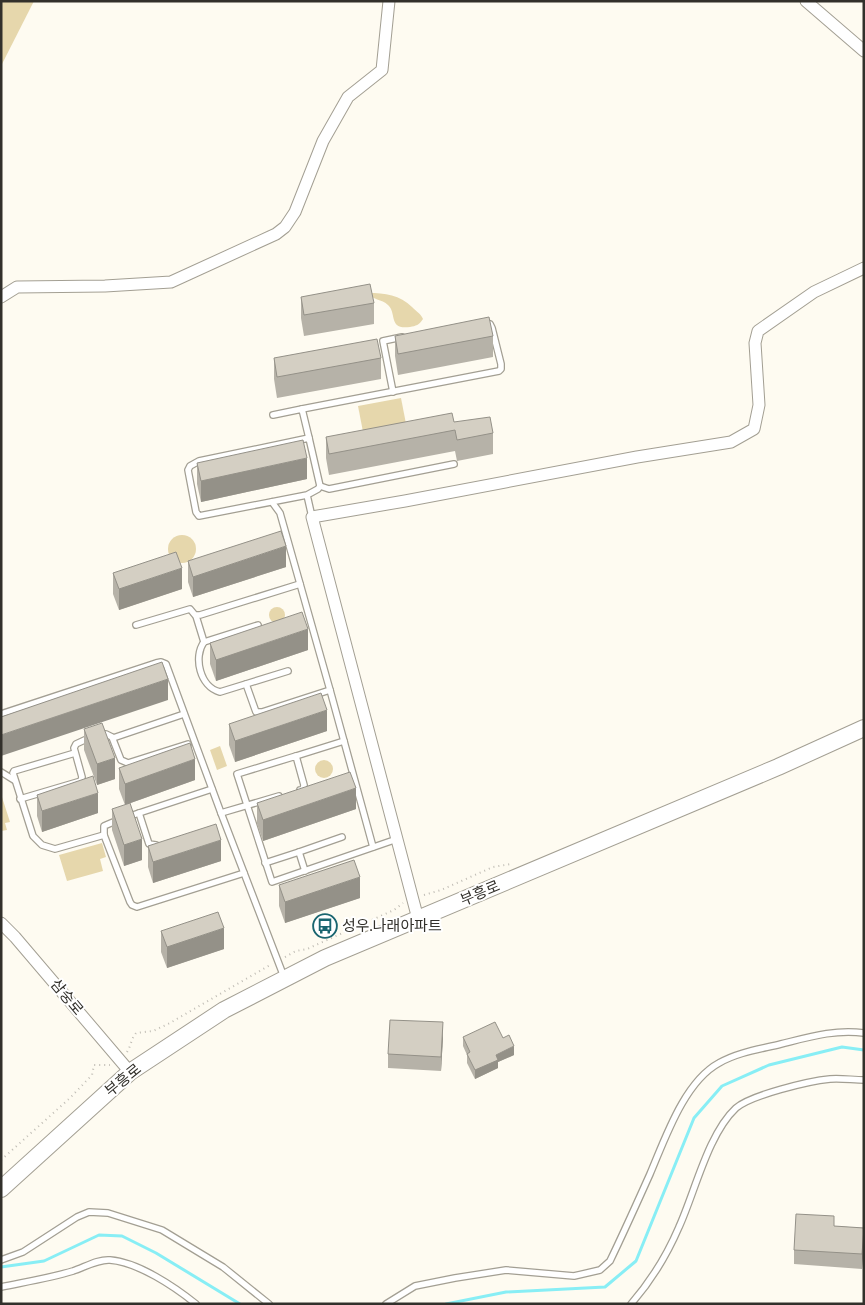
<svg xmlns="http://www.w3.org/2000/svg" width="865" height="1305" viewBox="0 0 865 1305" font-family="'Fira Sans Condensed','Noto Sans KR',sans-serif">
<style>
.green{fill:#e6d7ac}
.lines{fill:none;stroke-linecap:round;stroke-linejoin:round}
.stream{stroke:#88eef5;stroke-width:3}
.service-casing{stroke:#a39f93;stroke-width:8}
.minor-casing{stroke:#a39f93;stroke-width:13}
.secondary-casing{stroke:#a39f93;stroke-width:18}
.path{stroke:#c0bdb5;stroke-width:2;stroke-dasharray:1 4;stroke-linecap:butt}
.service{stroke:#fff;stroke-width:5.5}
.minor{stroke:#fff;stroke-width:11}
.secondary{stroke:#fff;stroke-width:16}
.wall{fill:#b6b2a8}
.shaded-wall{fill:#949188}
.building{fill:#d4cfc3;stroke:#949188}
.labels{text-anchor:middle;stroke-width:4;stroke-linejoin:round;paint-order:stroke}
.street-label{font-size:15px;fill:#32302b;stroke:#fff}
.poi-label{font-size:15px;fill:#32302b;stroke:#fff;text-anchor:start}
</style>
<rect width="100%" height="100%" fill="#fefbf1"/>
<g class="green">
<polygon points="1,1 34,1 1,66"/>
<path d="M368,293C385,293 400,295 412,307C417,312 421,314 423,319C419,325 416,326 410,327C388,330 397,313 388,305C382,299 372,300 368,293Z"/>
<polygon points="401,398 407,429 364,437 358,406"/>
<circle cx="182" cy="549" r="14"/>
<circle cx="277" cy="615" r="8"/>
<polygon points="220,746 227,766 217,770 210,750"/>
<circle cx="324" cy="769" r="9"/>
<polygon points="1,794 10,822 5,823 7,830 1,831"/>
<polygon points="102,843 106,857 100,859 103,871 67,881 59,855"/>
</g>
<g class="lines">
<g class="stream">
<polyline points="1,1267 44,1261 99,1235 122,1236 156,1253 240,1304"/>
<polyline points="446,1304 506,1292 605,1287 636,1261 694,1118 722,1086 769,1065 842,1047 864,1050"/>
</g>
<g class="service-casing">
<g id="service">
<polyline points="393,392 383,341 402,337"/>
<polyline points="302,409 499,371 501,369 501,364 492,328 490,324 485,323"/>
<polyline points="273,415 302,409 309,438"/>
<polyline points="320,486 329,489 454,464"/>
<polyline points="307,495 318,489 320,486 309,438 199,461 190,466 188,470 196,512 199,516 307,495 312,517"/>
<polyline points="272,502 280,513 330,690 373,847"/>
<polyline points="196,616 204,642"/>
<polyline points="136,625 190,609 195,615 200,615 300,584"/>
<path d="M258,625L204,642C193,657 200,687 220,692L288,671"/>
<polyline points="246,684 256,712 262,712 330,690"/>
<polyline points="1,714 156,663 161,662 166,664 221,813 284,977"/>
<polyline points="100,735 106,734 112,737 121,760 128,763 188,744"/>
<polyline points="113,738 184,714"/>
<polyline points="75,753 14,771 13,773 33,836 42,845 55,849 104,835"/>
<polyline points="296,756 344,741"/>
<polyline points="1,772 14,780"/>
<polyline points="300,790 303,790 304,785 296,756 237,774 272,882 397,839"/>
<polyline points="20,799 81,781 82,777 74,748 76,744 91,737"/>
<polyline points="139,813 149,844 156,845"/>
<polyline points="221,813 279,796"/>
<polyline points="127,817 212,789"/>
<polyline points="118,820 104,826 104,835 130,902 132,905 137,907 244,873"/>
<polyline points="299,852 342,837"/>
<polyline points="265,863 299,852 305,871"/>
<polyline points="1,1260 23,1252 77,1217 89,1212 108,1213 162,1230 223,1267 269,1304"/>
<path d="M1,1287C25,1282 50,1278 73,1271C85,1267 98,1259 110,1260C138,1262 175,1287 196,1304"/>
<path d="M386,1304L415,1286L455,1278L506,1270L574,1276L600,1270L610,1261C624,1232 637,1203 650,1174C665,1139 684,1082 719,1063C738,1052 761,1049 781,1044C809,1037 835,1029 864,1033"/>
<path d="M631,1304C651,1281 667,1255 679,1227C695,1192 708,1134 736,1108C751,1095 809,1081 830,1079C841,1078 853,1080 864,1080"/>
</g>
</g>
<g class="minor-casing">
<g id="minor">
<polyline points="806,1 864,51"/>
<polyline points="1,297 17,287 105,286 171,282 276,234 285,227 295,212 323,141 348,97 382,70 389,1"/>
<polyline points="418,919 312,517 405,501 637,457 731,442 754,429 759,405 755,343 758,331 814,292 864,268"/>
<polyline points="1,923 15,937 130,1072"/>
</g>
</g>
<g class="secondary-casing">
<polyline id="secondary" points="1,1189 130,1072 224,1010 325,958 778,767 864,728"/>
</g>
<g class="path">
<polyline points="424,895 441,890 493,867 511,864"/>
<polyline points="285,957 296,951 307,949 394,910 403,903"/>
<path d="M127,1052C131,1046 131,1039 136,1033L153,1031L170,1023L270,965"/>
<polyline points="1,1160 70,1098 92,1075 94,1065 110,1065"/>
</g>
<use href="#service" class="service"/>
<use href="#minor" class="minor"/>
<use href="#secondary" class="secondary"/>
</g>
<g class="wall">
<polygon points="301,297 374,303 374,324 304,336 301,318"/>
<polygon points="395,336 493,336 493,357 398,375 395,356"/>
<polygon points="274,358 381,358 381,379 277,398 274,379"/>
<polygon points="454,422 493,433 493,454 457,461 455,451 329,475 326,458 326,437"/>
<polygon points="197,463 307,479 201,502 197,484"/>
<polygon points="188,561 286,567 193,597 188,582"/>
<polygon points="113,573 182,589 119,610 113,594"/>
<polygon points="210,643 308,650 216,681 210,664"/>
<polygon points="229,724 327,731 235,762 229,745"/>
<polygon points="84,729 115,779 97,785 84,750"/>
<polygon points="119,768 195,780 125,805 119,789"/>
<polygon points="37,795 98,813 42,832 37,816"/>
<polygon points="257,803 356,809 263,841 257,824"/>
<polygon points="112,809 142,860 124,866 112,830"/>
<polygon points="148,846 221,861 153,883 148,867"/>
<polygon points="279,885 360,898 285,923 279,906"/>
<polygon points="161,931 224,949 167,968 161,952"/>
<polygon points="443,1037 441,1071 388,1068 388,1054"/>
<polygon points="463,1037 503,1038 514,1055 498,1062 498,1068 475,1079 467,1063 467,1055 463,1046"/>
<polygon points="834,1226 864,1228 862,1269 794,1264 794,1250"/>
</g>
<g class="shaded-wall">
<polygon points="307,458 307,479 201,502 201,481"/>
<polygon points="286,546 286,567 193,597 193,577"/>
<polygon points="182,568 182,589 119,610 119,589"/>
<polygon points="308,629 308,650 216,681 216,660"/>
<polygon points="168,679 168,700 1,756 1,735"/>
<polygon points="327,710 327,731 235,762 235,741"/>
<polygon points="115,758 115,779 97,785 97,764"/>
<polygon points="195,759 195,780 125,805 125,784"/>
<polygon points="356,788 356,809 263,841 263,820"/>
<polygon points="98,793 98,813 42,832 42,811"/>
<polygon points="142,839 142,860 124,866 124,845"/>
<polygon points="221,840 221,861 153,883 153,862"/>
<polygon points="360,877 360,898 285,923 285,902"/>
<polygon points="224,928 224,949 167,968 167,947"/>
<polygon points="443,1022 443,1037 441,1071 441,1057"/>
<polygon points="514,1046 514,1055 498,1062 498,1068 475,1079 475,1070 496,1055"/>
<polygon points="864,1232 864,1246 862,1269 862,1254"/>
</g>
<g class="building">
<polygon points="370,284 374,303 304,315 301,297"/>
<polygon points="489,317 493,336 398,354 395,336"/>
<polygon points="377,339 381,358 277,377 274,358"/>
<polygon points="452,413 454,422 490,417 493,433 457,440 455,430 329,454 326,437"/>
<polygon points="303,440 307,458 201,481 197,463"/>
<polygon points="281,531 286,546 193,577 188,561"/>
<polygon points="176,552 182,568 119,589 113,573"/>
<polygon points="302,612 308,629 216,660 210,643"/>
<polygon points="162,662 168,679 1,735 1,717"/>
<polygon points="321,693 327,710 235,741 229,724"/>
<polygon points="102,723 115,758 97,764 84,729"/>
<polygon points="190,743 195,759 125,784 119,768"/>
<polygon points="350,772 356,788 263,820 257,803"/>
<polygon points="93,776 98,793 42,811 37,795"/>
<polygon points="130,803 142,839 124,845 112,809"/>
<polygon points="216,824 221,840 153,862 148,846"/>
<polygon points="354,860 360,877 285,902 279,885"/>
<polygon points="218,912 224,928 167,947 161,931"/>
<polygon points="390,1020 443,1022 441,1057 388,1054"/>
<polygon points="495,1022 503,1038 509,1035 514,1046 496,1055 498,1060 475,1070 467,1054 470,1052 463,1037"/>
<polygon points="796,1214 834,1216 834,1226 864,1228 862,1254 794,1250"/>
</g>
<defs>
<g id="bus-ring" transform="scale(1.25)"><circle r="9.5" fill="#fff" stroke="#19656f" stroke-width="1.5"/><path d="M-5-6H5V4H4V6H2V4H-2V6H-4V4H-5ZM-3.5-4V0h7V-4ZM-3.5 1.2v1.5H-2V1.2ZM2 1.2v1.5H3.5V1.2Z" fill="#19656f"/></g>
</defs>
<g fill-rule="evenodd">
<use href="#bus-ring" x="325" y="926"/>
</g>
<g class="labels">
<g class="street-label">
<text transform="translate(480 893) rotate(-23)" y="5">부흥로</text>
<text transform="translate(67 997) rotate(50)" y="5">삼숭로</text>
<text transform="translate(123 1080) rotate(-39)" y="5">부흥로</text>
</g>
<g class="poi-label">
<text x="342" y="931">성우.나래아파트</text>
</g>
</g>
<rect width="865" height="1305" fill="none" stroke="#32302b" stroke-width="5"/>
</svg>
